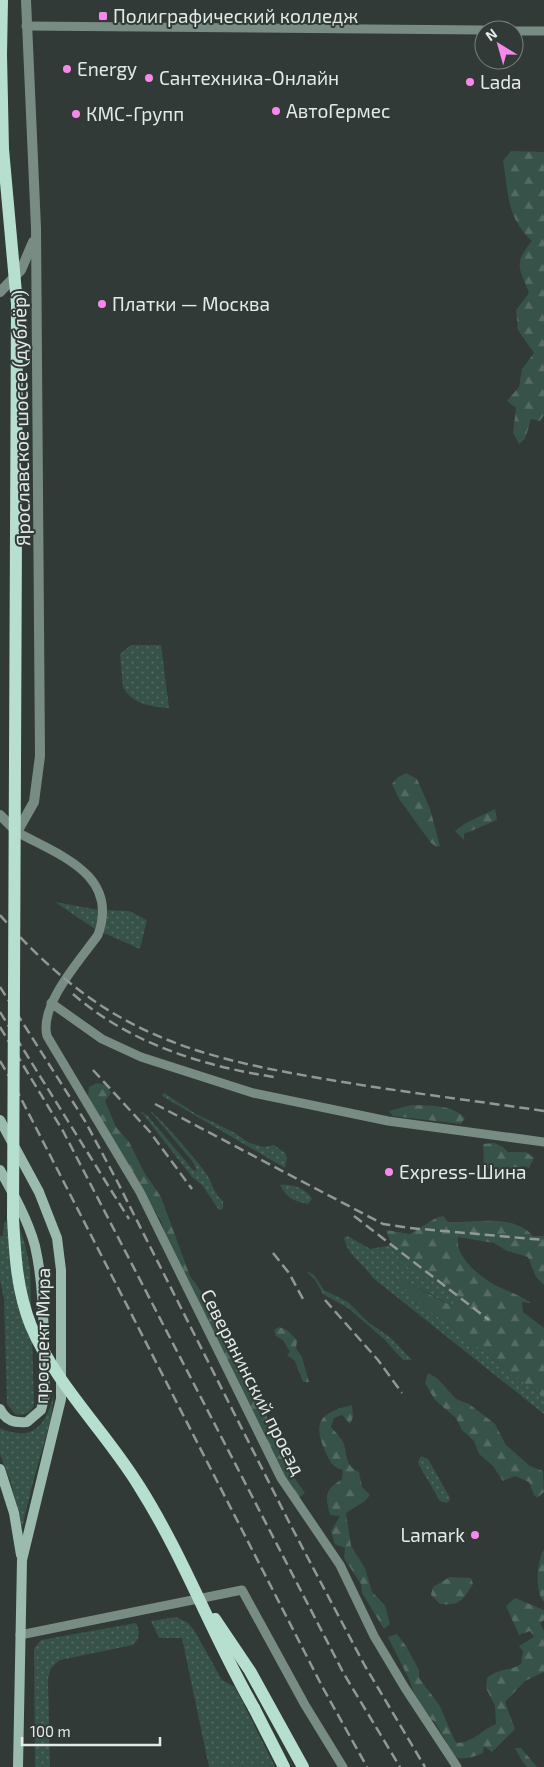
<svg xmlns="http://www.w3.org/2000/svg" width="544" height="1767" viewBox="0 0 544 1767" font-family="'Exo 2',sans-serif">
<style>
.grass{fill:url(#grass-dots)}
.forest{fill:url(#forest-firs)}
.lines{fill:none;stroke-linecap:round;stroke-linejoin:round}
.minor{stroke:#788c84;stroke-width:9}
.tertiary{stroke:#788c84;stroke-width:10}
.secondary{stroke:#9bbbaf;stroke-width:10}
.primary{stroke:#b6dfd0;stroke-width:12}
.rail{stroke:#919895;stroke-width:2.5;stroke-dasharray:10 5;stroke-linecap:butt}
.primary-bridge{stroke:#b6dfd0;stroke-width:12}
.poi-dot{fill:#f888ea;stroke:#313a37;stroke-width:2}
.labels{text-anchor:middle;stroke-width:4;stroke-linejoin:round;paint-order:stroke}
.poi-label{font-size:19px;fill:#e4eae7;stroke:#313a37;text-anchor:start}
.street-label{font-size:19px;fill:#e4eae7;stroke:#313a37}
</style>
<defs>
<pattern id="grass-dots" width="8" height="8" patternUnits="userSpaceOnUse" patternTransform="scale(1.25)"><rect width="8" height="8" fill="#375249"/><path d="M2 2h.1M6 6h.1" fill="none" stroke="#546b63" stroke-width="1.8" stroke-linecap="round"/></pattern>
<pattern id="forest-firs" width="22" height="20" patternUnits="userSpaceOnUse" patternTransform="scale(1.25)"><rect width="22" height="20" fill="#375249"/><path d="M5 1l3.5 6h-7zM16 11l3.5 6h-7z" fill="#546b63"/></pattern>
</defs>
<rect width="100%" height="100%" fill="#313a37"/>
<g class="grass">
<path d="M131,645H161L169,708C151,707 132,704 123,687L120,654Z"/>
<polygon points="55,902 99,910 129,911 147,920 140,949 95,929"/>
<polygon points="164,1093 196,1114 235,1133 249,1143 264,1147 274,1145 285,1153 287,1158 285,1168 162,1096"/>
<path d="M137,1110L147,1115L193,1170L197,1171L193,1162L150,1111C158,1115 206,1170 209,1178C214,1189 214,1192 223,1201V1209L219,1210L202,1185L192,1177L143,1114Z"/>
<path d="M280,1185C293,1184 305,1188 312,1199L308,1204C293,1201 287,1198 280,1185Z"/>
<path d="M17,1220L25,1244L30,1268L34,1404C31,1414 24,1416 15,1414L7,1404L4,1299L0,1280V1236H3L4,1222Z"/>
<path d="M348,1236L370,1249L392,1245C395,1251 399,1260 405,1265C423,1278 451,1281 455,1307C437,1299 409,1280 393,1278L413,1298L544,1398V1414L373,1278C363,1263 347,1255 344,1238Z"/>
<polygon points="306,1271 314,1275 324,1290 348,1302 368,1322 391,1338 412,1360 403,1360 384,1339 348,1308 323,1294 315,1280"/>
<path d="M54,1394L51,1419L33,1482L22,1528L11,1483L0,1454V1428C33,1443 46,1425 54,1394Z"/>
<polygon points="421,1456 428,1459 449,1496 450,1500 447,1503 440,1501 419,1465 418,1462"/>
<polygon points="176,1617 188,1623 194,1630 222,1680 235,1687 275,1767 209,1767 182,1638 159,1638 151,1621"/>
<path d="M136,1623C140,1631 140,1639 133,1645L60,1660L51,1668L48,1679L50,1767H35L34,1649L41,1640Z"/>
</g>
<g class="forest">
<path d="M511,151L544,152V415L540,421L531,419L525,439L519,444L513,433L516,408L507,401L519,387L522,369L534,353L518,330L516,310L529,293C519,267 513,263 532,241C506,217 509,194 503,161Z"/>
<polygon points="406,773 417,779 430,809 440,846 437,847 431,843 399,799 392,784 398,777"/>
<polygon points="495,809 497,820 464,834 464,840 455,831 464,824"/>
<polygon points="97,1083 106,1085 111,1093 105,1101 116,1127 129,1142 144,1172 161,1197 190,1276 208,1301 228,1353 249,1386 257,1393 289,1470 305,1493 299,1498 297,1505 166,1238 161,1220 141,1191 88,1096 89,1087"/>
<path d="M411,1105C431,1106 451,1104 465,1118L461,1124L393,1116L389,1111Z"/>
<polygon points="494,1143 503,1147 508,1152 526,1152 534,1158 529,1168 523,1166 493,1172 484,1165 483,1144"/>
<path d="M443,1216L448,1222C477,1223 512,1213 533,1236H544V1285L536,1277L528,1257L507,1251L494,1243L458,1237C454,1256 481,1278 497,1286C509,1292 520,1295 531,1303L522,1302L523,1312L544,1328V1398L413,1298L392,1277C414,1282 433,1299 454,1306C451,1278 418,1280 402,1262C395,1253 390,1241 386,1230L410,1234L436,1218Z"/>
<polygon points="279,1327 287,1330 297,1340 296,1348 302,1357 309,1382 303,1382 295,1361 287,1355 290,1352 283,1340 276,1336 274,1330"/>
<polygon points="428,1373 437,1378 456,1399 469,1404 495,1424 506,1445 530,1466 543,1471 544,1492 537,1498 534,1495 529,1482 515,1476 503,1481 493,1466 479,1454 474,1441 462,1430 456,1418 435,1400 425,1383"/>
<path d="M352,1405L353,1417L350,1424L342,1415L334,1418L331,1427C335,1432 341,1437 344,1444C347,1454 345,1466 359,1472L362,1487L370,1495L365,1501L346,1513L351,1546L365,1568L372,1592L385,1605L390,1624L384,1629L362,1593L361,1584L344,1558L345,1548L335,1544L331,1531L340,1516L330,1515C325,1495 324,1491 342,1479L343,1470C332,1467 330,1462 325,1451C312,1422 321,1412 352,1405Z"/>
<path d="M544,1549V1602C534,1591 537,1561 544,1549Z"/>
<path d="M450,1577L471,1578L473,1584C463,1600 460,1606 440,1604L431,1595L433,1587Z"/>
<path d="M515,1598L544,1610V1620L540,1623L544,1631V1672L525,1681L505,1702L515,1729L492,1752L484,1746L483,1753C472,1758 461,1761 450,1755L445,1739L434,1721L428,1718L420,1711L409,1679L388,1637L397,1634L406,1646L419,1670V1678L440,1706L454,1739L457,1743C474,1742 481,1730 496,1724L495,1706L486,1688L487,1678C497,1669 510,1671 521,1664L523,1651L519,1646L534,1637L530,1631L519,1635L506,1606Z"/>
<polygon points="515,1748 521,1748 537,1767 527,1767 522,1761"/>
</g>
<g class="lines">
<g class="minor">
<polyline points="26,26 484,30"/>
<polyline points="514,31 544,31"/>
<path d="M17,832C58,855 120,874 98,935C80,960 39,1005 47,1036L140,1192L281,1478L340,1565L374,1636L405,1688L457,1767"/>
<polyline points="51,1003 102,1039 141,1057 253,1093 388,1121 544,1142"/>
<polyline points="20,1635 242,1590 305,1705 343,1767"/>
</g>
<g class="tertiary">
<polyline points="0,292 21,270 33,242"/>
<polyline points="0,815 17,832 34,802 40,756 36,228 26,0"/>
</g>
<g class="secondary">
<polyline points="0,1120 39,1192 57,1238 61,1270 61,1399 22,1560 18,1767"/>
<path d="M0,1170C13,1193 28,1220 35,1246C46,1294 43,1347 45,1395L41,1410L27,1422C14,1423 6,1421 0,1409"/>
<polyline points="0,1469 14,1513 21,1555"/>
</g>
<g class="primary">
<polyline points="2,0 1,55 3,149"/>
<polyline points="254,1708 284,1767"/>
</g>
<g class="rail">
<path d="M0,915C34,954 73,990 118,1016C180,1052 249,1066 319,1078C394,1091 469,1100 544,1111"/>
<polyline points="0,987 85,1121 116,1179 291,1526 365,1666 425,1767"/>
<path d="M73,994C129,1043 202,1066 274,1077"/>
<polyline points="0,1012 129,1219"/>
<polyline points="0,1027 63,1131 344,1674 400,1767"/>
<polyline points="0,1061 12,1081 323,1688 367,1767"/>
<polyline points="93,1070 150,1132 192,1189"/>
<polyline points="155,1104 383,1224 410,1228 544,1240"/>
<polyline points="354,1216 489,1320"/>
<polyline points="273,1253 289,1273 303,1299"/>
<polyline points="325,1300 378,1360 402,1393"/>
</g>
<g class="primary-bridge">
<path d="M3,149L17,304L13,1218C15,1256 17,1291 31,1326C56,1385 106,1432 139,1486C184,1557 212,1635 254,1708"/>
<polyline points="215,1619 250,1671 303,1767"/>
</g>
</g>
<g class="poi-dot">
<rect x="98" y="11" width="10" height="10" rx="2.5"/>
<circle cx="67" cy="69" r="5"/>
<circle cx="149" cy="78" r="5"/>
<circle cx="470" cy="82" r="5"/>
<circle cx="276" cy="111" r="5"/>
<circle cx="76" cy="114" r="5"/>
<circle cx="102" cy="304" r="5"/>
<circle cx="389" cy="1172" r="5"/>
<circle cx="475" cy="1535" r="5"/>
</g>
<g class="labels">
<g class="poi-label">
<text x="113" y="23">Полиграфический колледж</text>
<text x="77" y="76">Energy</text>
<text x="159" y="85">Сантехника-Онлайн</text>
<text x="480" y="89">Lada</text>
<text x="286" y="118">АвтоГермес</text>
<text x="86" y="121">КМС-Групп</text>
<text x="112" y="311">Платки — Москва</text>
<text x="399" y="1179">Express-Шина</text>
<text x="465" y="1542" text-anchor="end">Lamark</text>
</g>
<g class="street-label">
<text transform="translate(21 418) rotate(-91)" y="7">Ярославское шоссе (дублёр)</text>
<text transform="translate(42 1336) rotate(-89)" y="7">проспект Мира</text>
<text transform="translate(253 1382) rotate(63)" y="7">Северянинский проезд</text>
</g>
</g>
<g transform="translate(499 45) rotate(323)"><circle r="24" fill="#313a37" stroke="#79807d"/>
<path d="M0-4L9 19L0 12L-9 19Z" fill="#f888ea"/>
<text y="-8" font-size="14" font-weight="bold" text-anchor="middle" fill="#e4eae7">N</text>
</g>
<path d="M22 1737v8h138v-8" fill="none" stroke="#e4eae7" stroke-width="2.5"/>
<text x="30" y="1737" font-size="15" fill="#e4eae7" stroke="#313a37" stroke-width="4" paint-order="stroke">100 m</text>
</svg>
